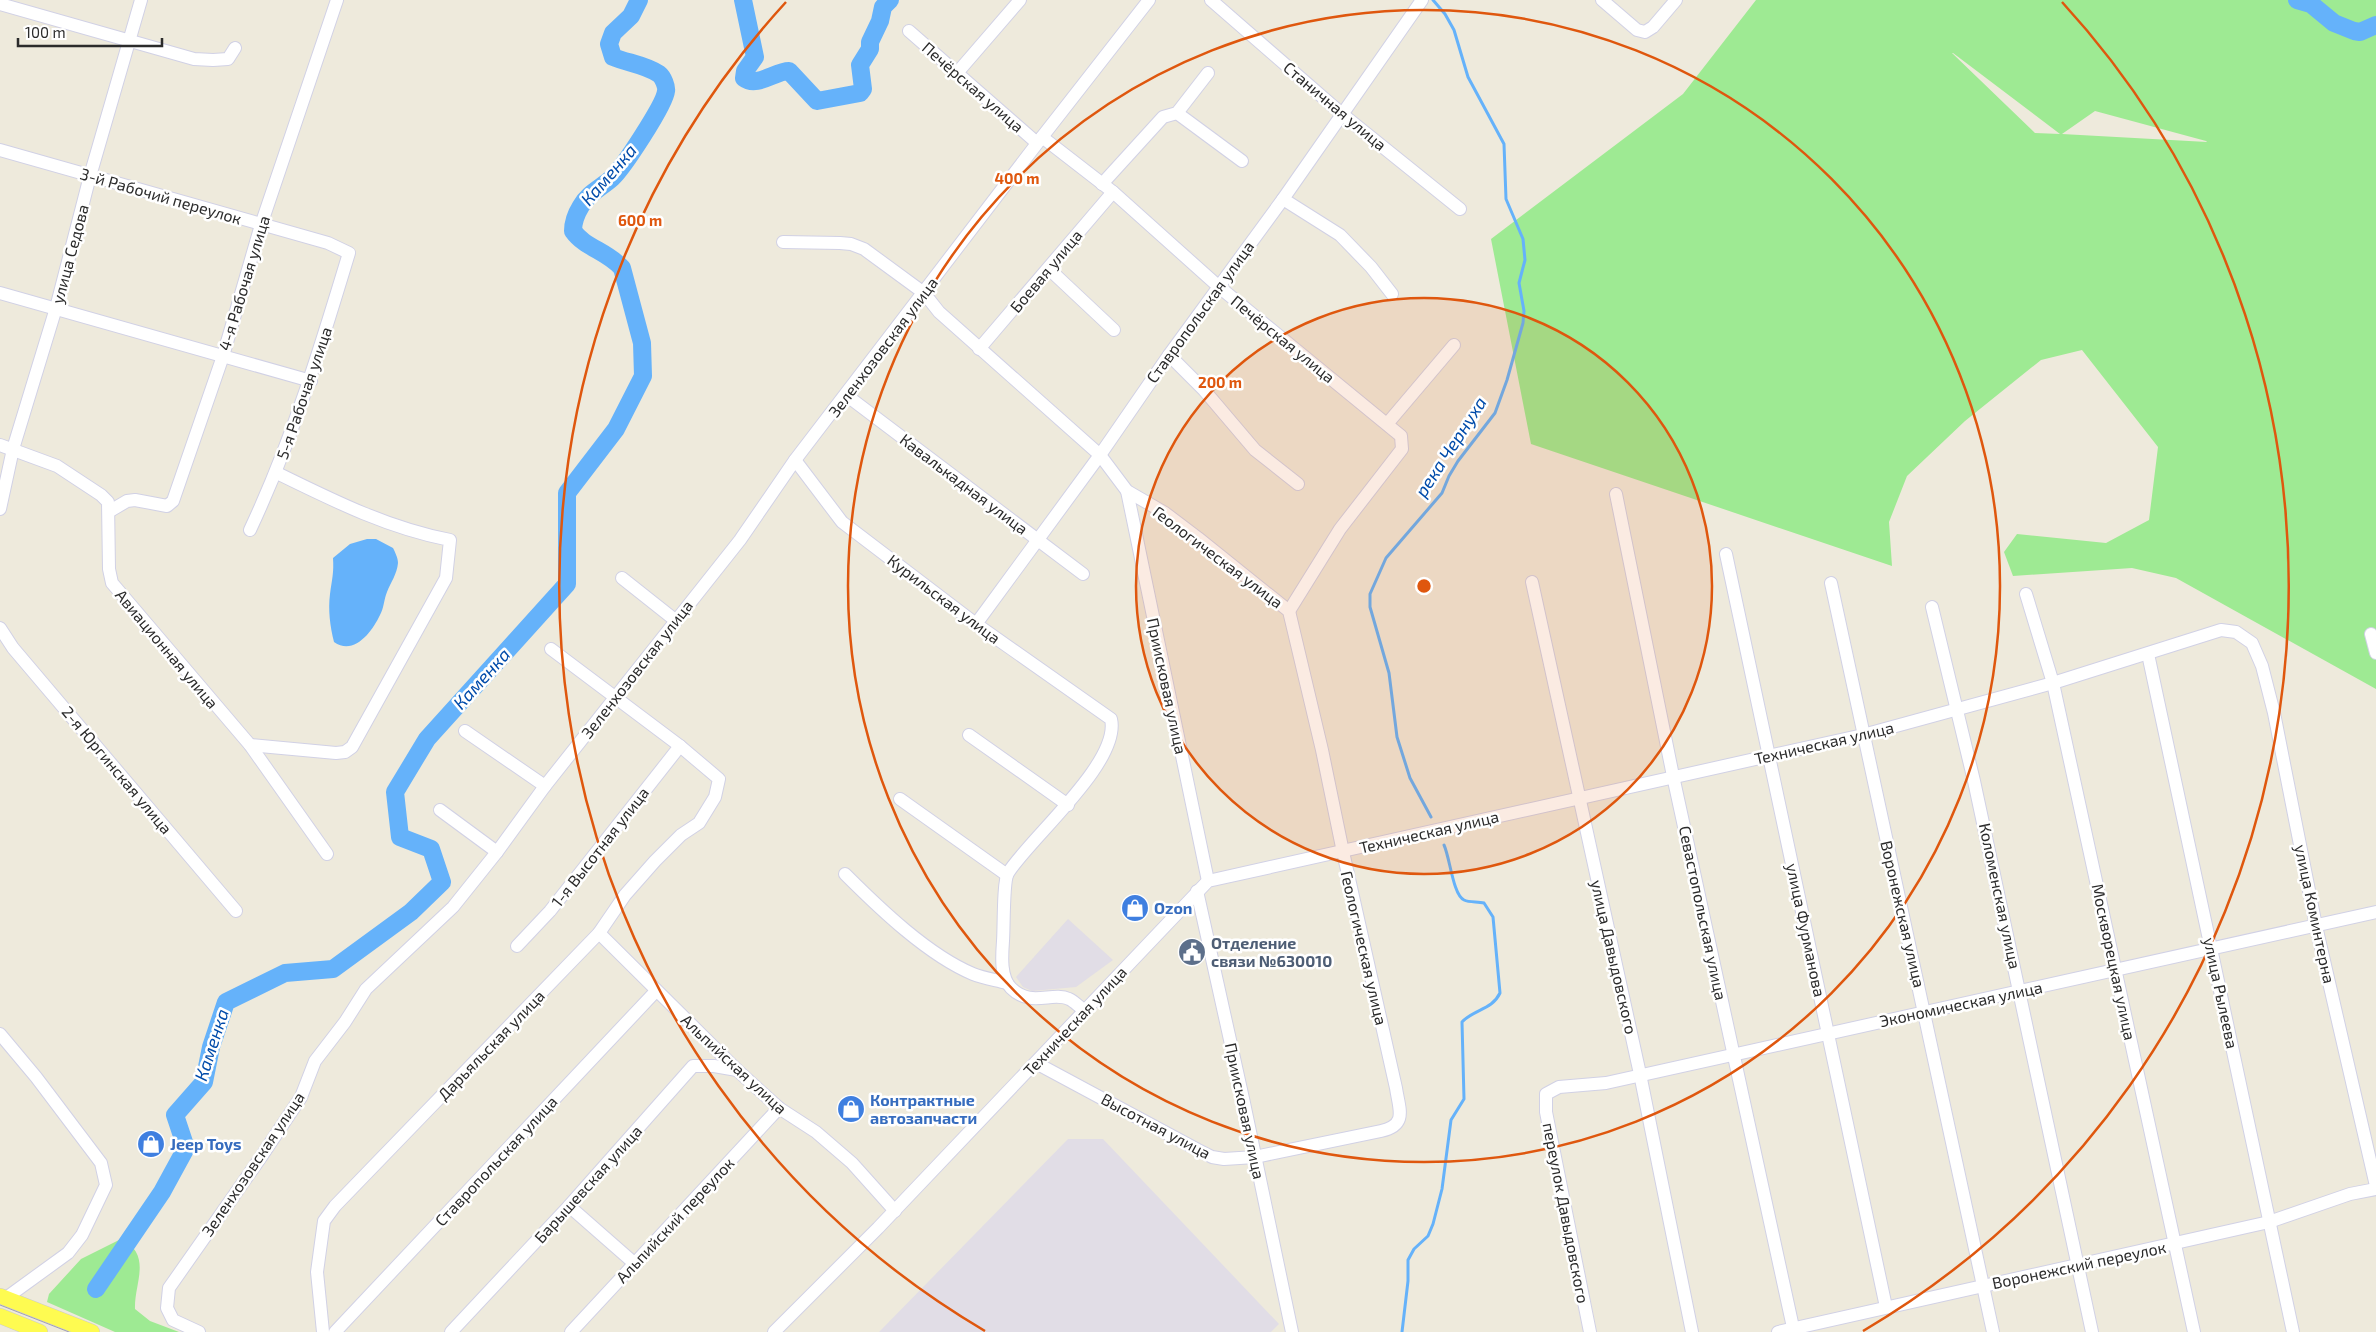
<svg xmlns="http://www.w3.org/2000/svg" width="2376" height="1332" viewBox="0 0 2376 1332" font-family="'Exo 2',sans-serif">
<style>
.industrial{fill:#e1dde6}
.green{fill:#9eea93;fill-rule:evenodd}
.water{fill:#65b2fa}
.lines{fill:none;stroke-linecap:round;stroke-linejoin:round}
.stream{stroke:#65b2fa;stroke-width:3}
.river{stroke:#65b2fa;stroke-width:18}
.minor-casing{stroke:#d1d1e5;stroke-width:14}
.major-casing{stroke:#ccc;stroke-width:16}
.minor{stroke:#fff;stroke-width:12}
.major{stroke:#fefb51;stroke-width:15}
.tram{stroke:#9f9eb7;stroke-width:1}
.ring{fill:none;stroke:#df570e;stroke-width:2.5}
.labels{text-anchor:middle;stroke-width:5;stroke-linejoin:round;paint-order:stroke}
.street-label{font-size:16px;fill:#2b2b2b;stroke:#fff}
.shop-label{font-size:16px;font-weight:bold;fill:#366cbe;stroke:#fff;text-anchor:start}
.service-label{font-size:16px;font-weight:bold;fill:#4e5e75;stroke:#fff;text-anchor:start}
.water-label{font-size:18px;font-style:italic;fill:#004baa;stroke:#fff}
.centre{fill:#df570e;stroke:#fff;stroke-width:2.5}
.ring-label{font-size:15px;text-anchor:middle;font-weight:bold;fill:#df570e;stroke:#fff;stroke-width:5;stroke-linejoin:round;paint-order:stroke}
</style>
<rect width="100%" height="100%" fill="#eeeadc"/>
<g class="industrial">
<polygon points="1068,919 1113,960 1076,987 1032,991 1023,987 1016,977"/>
<polygon points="1068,1139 1103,1139 1279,1324 1271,1332 879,1332"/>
</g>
<g class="green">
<path d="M1756,0H2376V689L2176,578L2132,568L2013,576L2004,552L2017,534L2106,543L2149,520L2158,447L2082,350L2041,360L1965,421L1907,476L1889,522L1892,566L1531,444L1491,239L1683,94ZM1952,53H1953L2060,134L2035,133ZM2095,111L2206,141L2207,142L2062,134Z"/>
<path d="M121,1239C153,1255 134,1283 135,1309L150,1321L179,1332H115L47,1302L49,1294L81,1259Z"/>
</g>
<path class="water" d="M367,539H376L393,548C395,552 398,558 398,563C397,574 391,582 387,592C384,599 384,608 380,615C372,632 354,656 334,642C330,626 328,610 330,594C332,579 334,573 333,558L350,544Z"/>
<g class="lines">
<g class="stream">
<polyline points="1431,817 1410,778 1397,737 1389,673 1370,607 1370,594 1386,558 1442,493 1449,476 1458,461 1495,413 1507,380 1523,323 1524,311 1519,283 1525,260 1523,239 1506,199 1504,144 1468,77 1454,30 1445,14 1433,0"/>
<path d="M1402,1332L1408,1281V1260L1414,1249L1428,1236L1433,1224L1442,1189L1451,1120L1464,1099L1462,1022C1474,1009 1492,1010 1500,993L1493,917L1484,903C1478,901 1470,903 1464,900C1453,895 1450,858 1444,845"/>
</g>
<g class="river">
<path d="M743,0L755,57L745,71L744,78C757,88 775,71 789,71L817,101L860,93L863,89L860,65L870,49V42L880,21L883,7L890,0"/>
<polyline points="2297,0 2311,4 2334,23 2354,31 2360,32 2376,25"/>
<path d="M96,1289L162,1192L186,1148L175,1115L204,1082L211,1047L226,1002L285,973L333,969L411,912L442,882L431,849L400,837L395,792L427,739L567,584V493L616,429L643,376L642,343L622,268C607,251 585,248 573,231C573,222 576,214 581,206C588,193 601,188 612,178C623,168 665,104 666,91C667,87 663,77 659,74C646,65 628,63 613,57L609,44L613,33L631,16L639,0"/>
</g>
<g class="minor-casing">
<g id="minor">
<polyline points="1211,0 1342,114 1460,209"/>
<polyline points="1602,0 1637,30 1645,32 1653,27 1676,0"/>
<polyline points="0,4 194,59 213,60 228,59 235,48"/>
<polyline points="909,31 1037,143"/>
<polyline points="957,73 1020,0"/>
<polyline points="1177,113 1242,161"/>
<polyline points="1042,137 1113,192 1218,286 1401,436 1402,449 1340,529 1289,611"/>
<path d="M0,150L328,243L349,253C320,349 293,438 250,530"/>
<polyline points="1102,184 1163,117 1177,113 1208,73"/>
<polyline points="1283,199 1340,235 1371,267 1392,294"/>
<path d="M783,242L840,243L851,244L864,249L924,293L939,312L1100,455L1127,491L1165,513L1198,538L1289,611L1322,750L1343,852L1396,1088C1399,1109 1408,1125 1381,1131L1255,1157L1224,1159L1212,1157L1198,1150L1036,1063"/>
<polyline points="1049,269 1114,330"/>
<polyline points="0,293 311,381"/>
<polyline points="979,349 1113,192"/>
<polyline points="1169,355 1204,390 1255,450 1298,484"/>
<polyline points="846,395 1083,574"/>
<polyline points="1387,424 1454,345"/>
<polyline points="0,445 57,466 101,495 108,502 109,569 112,583 250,745 327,854"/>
<path d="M795,460L842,522L976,624L1111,719C1121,762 1030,838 1008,873C1003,881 1004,929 1003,941C1002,955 1000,977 1011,988C1031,1008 1052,991 1069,999C1074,1001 1079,1007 1084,1010"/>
<polyline points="1127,491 1208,881"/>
<polyline points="1616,494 1673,776 1794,1332"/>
<polyline points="0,509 13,449 56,308 90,176 141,0"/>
<polyline points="110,511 127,501 135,500 167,506 173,501 223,356 261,225 337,0"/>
<polyline points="1726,554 1886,1307"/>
<polyline points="622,578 675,620"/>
<polyline points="1532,582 1640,1074 1692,1332"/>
<polyline points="1831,583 1993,1332"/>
<polyline points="2026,594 2053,683 2194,1332"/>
<polyline points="1932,607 1974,781 2092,1332"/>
<polyline points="976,624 1100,455 1169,355 1283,199 1422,0"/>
<polyline points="0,628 13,648 236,911"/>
<polyline points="2371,634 2376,653"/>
<polyline points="2148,654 2293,1332"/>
<polyline points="465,731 545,786"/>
<polyline points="969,735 1068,805"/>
<path d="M250,745L336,753L345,752L352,747L446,578L450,540C388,528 334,501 277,473"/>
<polyline points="900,799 1007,875"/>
<polyline points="440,810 497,852"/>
<path d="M845,874C880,909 928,955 973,974C983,978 996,980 1007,983"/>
<polyline points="1197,891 1244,1103 1292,1332"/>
<polyline points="599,933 737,1070 779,1108 816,1132 852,1163 895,1211"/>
<polyline points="517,946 550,911 680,746"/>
<polyline points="0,1034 36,1077 101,1163 106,1185 82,1235 68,1253 6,1298"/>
<polyline points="569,1206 634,1263"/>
<polyline points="199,1332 173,1320 167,1308 169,1288 261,1157 301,1097 315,1061 345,1022 366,989 453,907 497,852 545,786 740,540 795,460 1042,137 1149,0"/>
<polyline points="323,1332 317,1272 324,1221 335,1206 599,933 625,895 655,861 681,835 699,823 715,797 719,779 680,746 551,649"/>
<polyline points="335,1332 656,991"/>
<polyline points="451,1332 569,1206 693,1066 714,1066 737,1070"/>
<polyline points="571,1332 779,1108"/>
<polyline points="774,1332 878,1228 1208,881 1863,735 2053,683 2221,630 2236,632 2252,643 2262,666 2274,713 2316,926 2376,1186"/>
<polyline points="1590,1332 1546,1112 1546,1094 1559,1087 1606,1083 2376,912"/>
<polyline points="1778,1332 2269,1222 2350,1194 2376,1189"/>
</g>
</g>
<g class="major-casing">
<g id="major">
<polyline points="0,1296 92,1332"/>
<polyline points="0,1316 40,1332"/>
</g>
</g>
<use href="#minor" class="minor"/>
<use href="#major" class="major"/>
<polyline class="tram" points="0,1305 69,1332"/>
</g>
<circle cx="1424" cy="586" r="288" fill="#df570e" fill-opacity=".12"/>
<g class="ring">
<circle cx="1424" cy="586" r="288"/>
<circle cx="1424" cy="586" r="576"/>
<path d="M985 1331A865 865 0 0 1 786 2M2062 2A865 865 0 0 1 1863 1331"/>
</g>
<defs>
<g id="shop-disc" transform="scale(1.4375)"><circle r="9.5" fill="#3f7fe0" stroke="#fff"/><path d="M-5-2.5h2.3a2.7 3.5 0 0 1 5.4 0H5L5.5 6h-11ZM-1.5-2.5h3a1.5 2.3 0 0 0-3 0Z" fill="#fff"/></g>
<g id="civic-disc" transform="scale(1.4375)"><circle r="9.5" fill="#5c6f8a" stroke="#fff"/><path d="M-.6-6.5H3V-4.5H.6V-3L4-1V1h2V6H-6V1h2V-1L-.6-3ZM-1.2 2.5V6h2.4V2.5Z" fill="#fff"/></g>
</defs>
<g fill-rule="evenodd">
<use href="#shop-disc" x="1135" y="908"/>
<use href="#civic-disc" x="1192" y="952"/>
<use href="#shop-disc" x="851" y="1109"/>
<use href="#shop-disc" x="151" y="1144"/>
</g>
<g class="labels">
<g class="street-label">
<text transform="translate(973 87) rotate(41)" y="6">Печёрская улица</text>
<text transform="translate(1335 106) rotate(40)" y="6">Станичная улица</text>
<text transform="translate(161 196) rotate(16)" y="6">3-й Рабочий переулок</text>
<text transform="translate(70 254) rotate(-75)" y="6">улица Седова</text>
<text transform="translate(1046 271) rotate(-50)" y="6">Боевая улица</text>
<text transform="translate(244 283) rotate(-73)" y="6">4-я Рабочая улица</text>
<text transform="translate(1200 312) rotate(-54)" y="6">Ставропольская улица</text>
<text transform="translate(1283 339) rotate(39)" y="6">Печёрская улица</text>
<text transform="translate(883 347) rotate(-53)" y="6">Зеленхозовская улица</text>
<text transform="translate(304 393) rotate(-71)" y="6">5-я Рабочая улица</text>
<text transform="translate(964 484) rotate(37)" y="6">Кавалькадная улица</text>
<text transform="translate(1218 557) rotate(37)" y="6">Геологическая улица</text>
<text transform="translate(944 599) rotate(37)" y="6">Курильская улица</text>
<text transform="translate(167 649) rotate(50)" y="6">Авиационная улица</text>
<text transform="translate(637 669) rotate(-52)" y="6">Зеленхозовская улица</text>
<text transform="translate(1167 686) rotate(78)" y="6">Приисковая улица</text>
<text transform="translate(1824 743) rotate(-13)" y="6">Техническая улица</text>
<text transform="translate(117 770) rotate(50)" y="6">2-я Юргинская улица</text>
<text transform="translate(1429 832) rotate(-13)" y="6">Техническая улица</text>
<text transform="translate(600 847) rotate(-52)" y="6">1-я Высотная улица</text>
<text transform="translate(2000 896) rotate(78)" y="6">Коломенская улица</text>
<text transform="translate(1703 913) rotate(78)" y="6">Севастопольская улица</text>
<text transform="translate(1903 914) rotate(77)" y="6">Воронежская улица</text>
<text transform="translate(2315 914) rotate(78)" y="6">улица Коминтерна</text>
<text transform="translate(1806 930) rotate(78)" y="6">улица Фурманова</text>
<text transform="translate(1364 948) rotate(77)" y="6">Геологическая улица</text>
<text transform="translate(1614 957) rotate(77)" y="6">улица Давыдовского</text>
<text transform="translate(2114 962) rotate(78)" y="6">Москворецкая улица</text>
<text transform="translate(2221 993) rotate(78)" y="6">улица Рылеева</text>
<text transform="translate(1961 1004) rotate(-12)" y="6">Экономическая улица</text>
<text transform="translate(1075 1021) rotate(-47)" y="6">Техническая улица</text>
<text transform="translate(491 1045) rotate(-46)" y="6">Дарьяльская улица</text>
<text transform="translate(734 1064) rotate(43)" y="6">Альпийская улица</text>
<text transform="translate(1245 1111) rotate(78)" y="6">Приисковая улица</text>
<text transform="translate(1156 1126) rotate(28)" y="6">Высотная улица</text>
<text transform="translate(496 1161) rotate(-47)" y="6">Ставропольская улица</text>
<text transform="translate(253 1164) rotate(-56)" y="6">Зеленхозовская улица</text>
<text transform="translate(588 1184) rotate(-48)" y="6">Барышевская улица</text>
<text transform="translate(1566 1213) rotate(79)" y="6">переулок Давыдовского</text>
<text transform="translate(675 1220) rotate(-47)" y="6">Альпийский переулок</text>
<text transform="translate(2079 1265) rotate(-12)" y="6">Воронежский переулок</text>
</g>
<g class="shop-label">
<text x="1154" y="914">Ozon</text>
<text x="870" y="1106">Контрактные<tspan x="870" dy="18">автозапчасти</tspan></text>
<text x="170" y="1150">Jeep Toys</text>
</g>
<g class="service-label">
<text x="1211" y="949">Отделение<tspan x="1211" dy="18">связи №630010</tspan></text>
</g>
<g class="water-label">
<text transform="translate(609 175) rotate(-49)" y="6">Каменка</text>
<text transform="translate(1451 447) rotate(-57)" y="6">река Чернуха</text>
<text transform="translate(482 679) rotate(-48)" y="6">Каменка</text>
<text transform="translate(212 1045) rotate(-72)" y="6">Каменка</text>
</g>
</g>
<circle cx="1424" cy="586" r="8" class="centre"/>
<g class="ring-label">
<text x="1017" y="184">400 m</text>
<text x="640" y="226">600 m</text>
<text x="1220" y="388">200 m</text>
</g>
<path d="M18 38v8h144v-8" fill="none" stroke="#2b2b2b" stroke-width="2.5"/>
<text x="25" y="38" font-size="15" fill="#2b2b2b" stroke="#ffffff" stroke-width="4" paint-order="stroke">100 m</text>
</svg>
